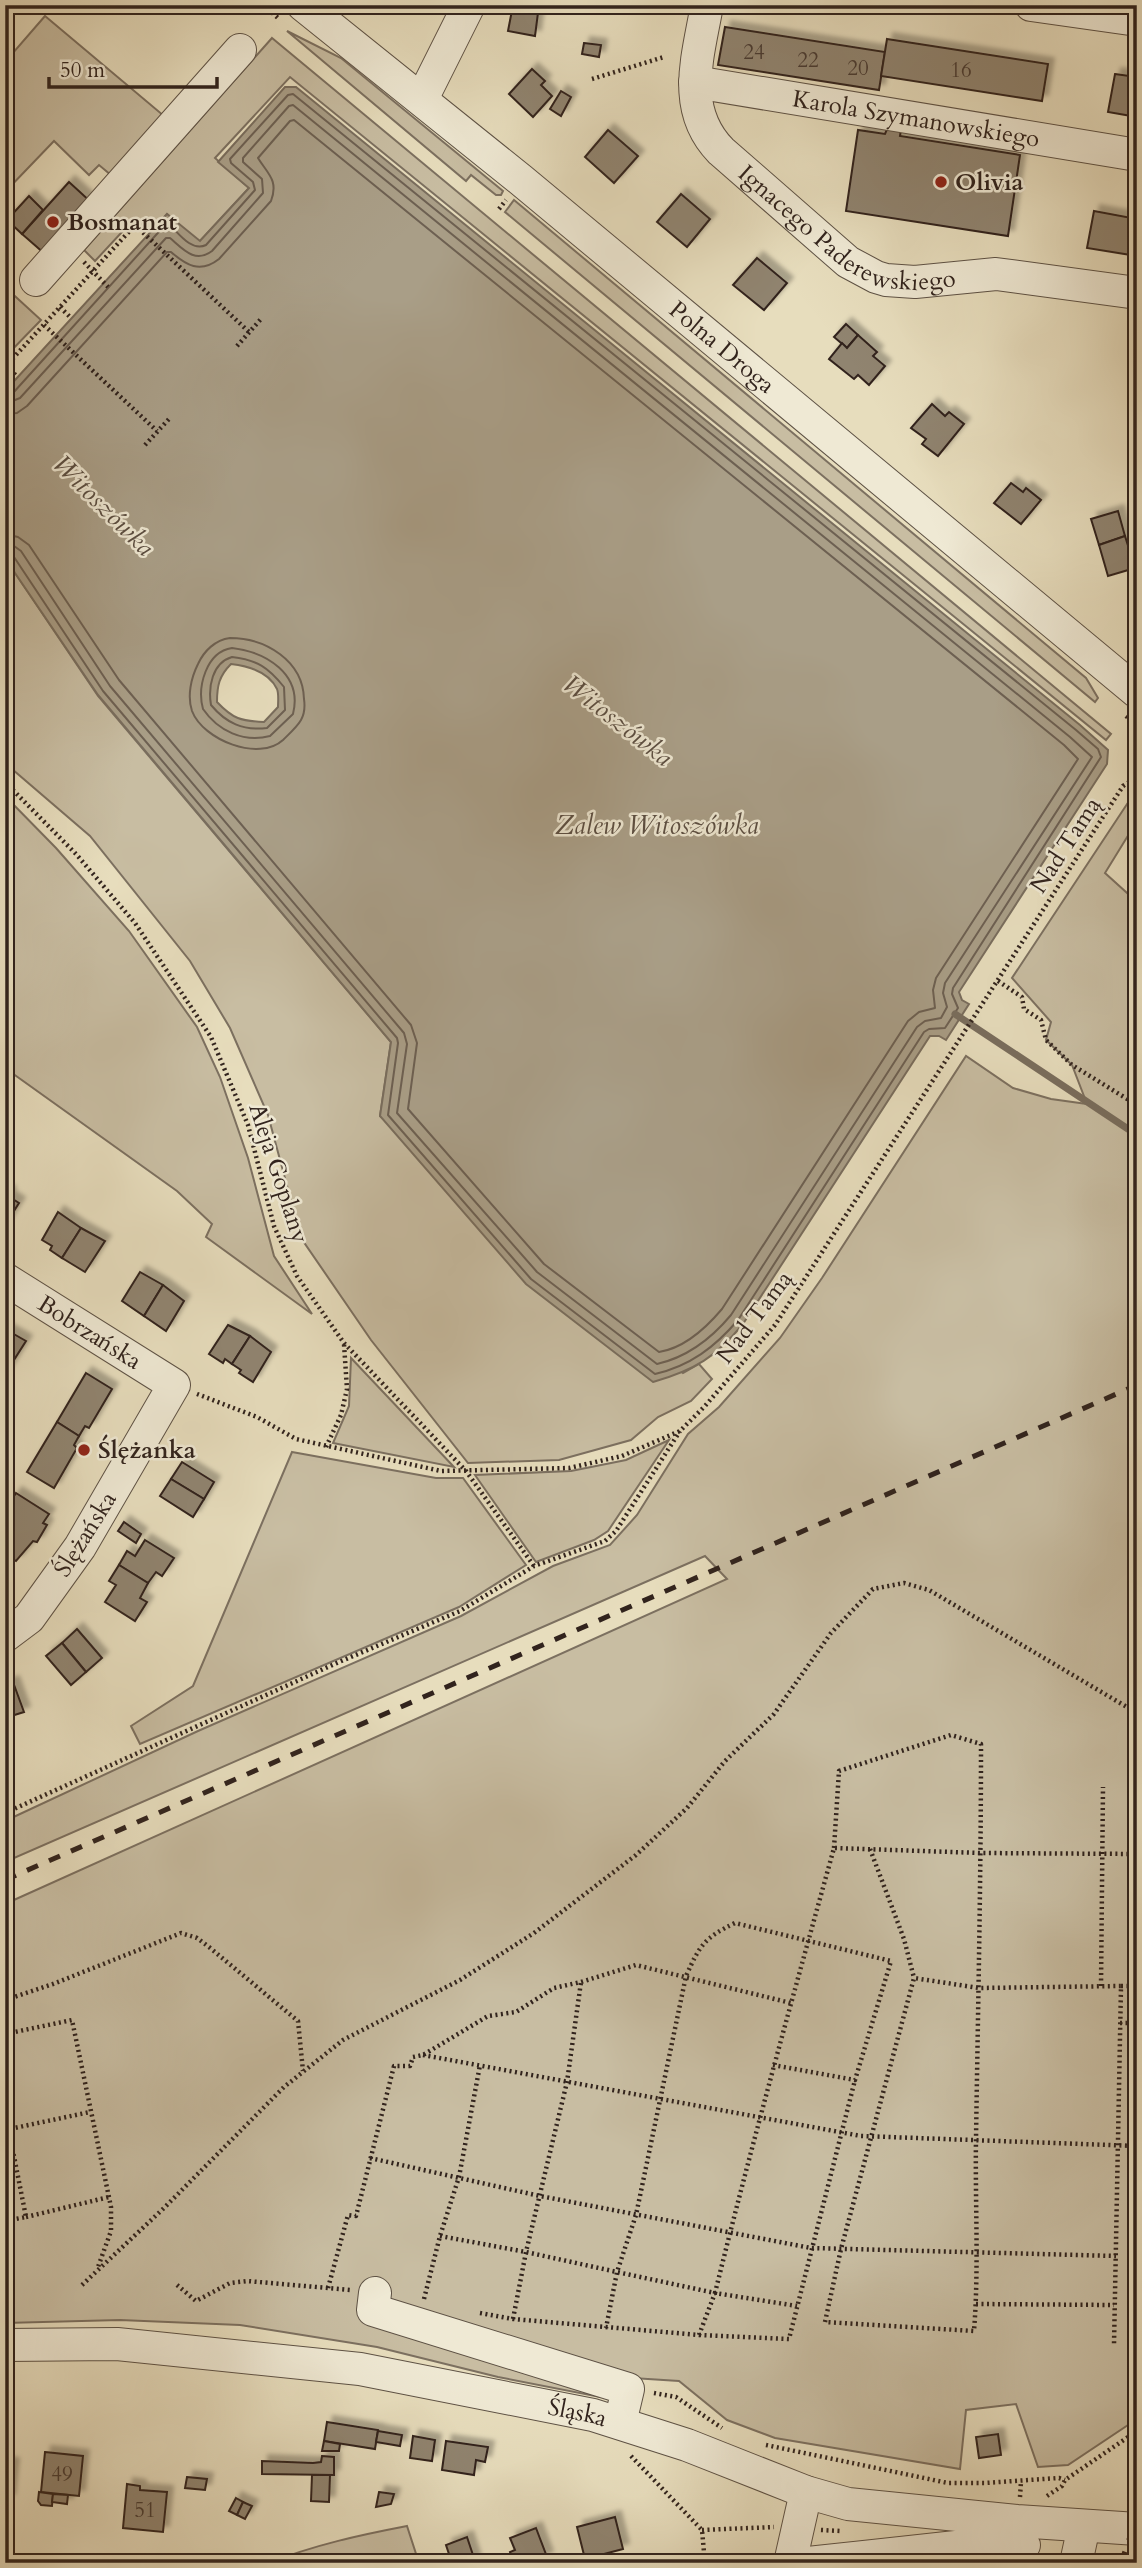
<svg xmlns="http://www.w3.org/2000/svg" width="1142" height="2568" viewBox="0 0 1142 2568" font-family="Cardo,serif">
<style>
.green{fill:#c8bda2;stroke:#7c7060;stroke-width:2}
.water{fill:#a99e87;stroke:#796d5d;stroke-width:2;fill-rule:evenodd}
.lines{fill:none;stroke-linecap:round;stroke-linejoin:round}
.shore{stroke:#6d6052;stroke-width:2}
.stream{stroke:#796d5d;stroke-width:7}
.building{fill:#908470;stroke:#31231d;stroke-width:2;filter:url(#shadow)}
.minor-casing{stroke:#5e5245;stroke-width:34}
.path{stroke:#31231d;stroke-width:4.5;stroke-dasharray:2 3.5;stroke-linecap:butt}
.minor{stroke:#efe9d4;stroke-width:32}
.rail{stroke:#31231d;stroke-width:5;stroke-dasharray:12 12;stroke-linecap:butt}
.poi-dot{fill:#8f2418;stroke:#efe9d4;stroke-width:2.5}
.labels{text-anchor:middle;stroke-width:5;stroke-linejoin:round;paint-order:stroke}
.number-label{font-size:21px;fill:#493b32}
.street-label{font-size:24px;fill:#31231d;stroke:#efe9d4}
.poi-label{font-size:24px;font-weight:bold;fill:#31231d;stroke:#efe9d4;text-anchor:start}
.water-label{font-size:26px;font-style:italic;fill:#5b4e42;stroke:#efe9d4}
</style>
<defs>
<filter id="shadow"><feDropShadow dx="6" dy="-6" stdDeviation="2" flood-color="#0004"/></filter>
</defs>
<rect width="100%" height="100%" fill="#e7ddbd"/>
<filter id="stains"><feTurbulence type="fractalNoise" baseFrequency=".00286" numOctaves="4"/><feColorMatrix values="0 0 0 0 .2 0 0 0 0 .09 0 0 0 0 .02 0 0 0 .5 -.17"/></filter>
<radialGradient id="worn" r=".72"><stop offset=".6" stop-color="#630" stop-opacity="0"/><stop offset="1" stop-color="#630" stop-opacity=".3"/></radialGradient>
<g class="green">
<polygon points="45,16 170,121 117,180 99,165 89,175 54,141 5,192 5,62"/>
<polygon points="287,31 341,58 503,191 501,195 496,195 471,175 466,181"/>
<polygon points="272,38 1111,734 1106,740 290,77 215,158 249,188 199,242 167,214 150,232 135,218 95,261 84,250"/>
<polygon points="514,200 1086,678 1098,698 1095,702 505,212"/>
<polygon points="5,287 41,320 5,357"/>
<polygon points="5,443 15,573 98,696 391,1042 380,1116 683,1373 699,1364 712,1379 691,1401 658,1417 631,1440 559,1460 468,1463 371,1340 301,1238 268,1115 230,1028 190,961 90,836 5,763"/>
<polygon points="1137,789 1137,821 1105,873 1137,902 1137,2419 1068,2465 1038,2467 1016,2404 966,2410 960,2469 775,2438 727,2420 679,2381 617,2377 600,2397 498,2377 377,2347 240,2325 120,2320 5,2323 5,1904 727,1579 705,1556 5,1862 5,1821 198,1731 461,1616 553,1566 610,1545 637,1515 688,1434 719,1407 780,1338 822,1278 966,1056 1013,1088 1051,1099 1087,1104 1072,1065 1046,1040 1051,1022 1012,978"/>
<polygon points="5,796 56,848 129,931 197,1027 220,1077 248,1158 274,1256 312,1314 206,1237 212,1224 177,1191 5,1068"/>
<polygon points="351,1358 454,1467 333,1443 349,1406"/>
<polygon points="669,1440 608,1531 594,1540 536,1562 475,1475 571,1471 626,1460"/>
<polygon points="292,1452 436,1478 463,1478 526,1565 459,1607 140,1744 131,1726 193,1686"/>
<path d="M407,2526L419,2563H269C314,2545 360,2535 407,2526Z"/>
</g>
<path class="water" d="M285,87H296L1080,725L1108,750L1107,764L959,992L962,1000L969,1004L946,1040L939,1036H930L743,1324C716,1357 695,1370 653,1382L526,1284L380,1116L391,1042L98,695L15,573L5,556V391L167,214L200,241L249,188L218,162ZM231,664C248,666 269,672 277,689C279,694 278,702 278,707L264,722C241,721 233,719 217,702C217,686 219,676 231,664Z"/>
<g class="lines">
<g class="shore">
<path d="M5,395L13,393L165,225H170C179,234 192,252 206,245L255,190L253,182L231,163L230,159L288,95L293,94L1076,730L1098,749L1101,757L953,988L952,994L958,1008L945,1028L929,1029L924,1032L738,1320C715,1347 690,1366 655,1374L531,1279L388,1115L398,1043L397,1038L103,691L14,557L5,554"/>
<path d="M5,404L20,398L166,238H170C183,249 195,264 212,251L263,193L262,179L243,162V158L289,106L293,105L1070,737L1092,757L945,983L943,993L947,1007L941,1018L925,1021L917,1027L731,1315C711,1339 688,1357 657,1364L537,1272L397,1113L407,1044L404,1033L110,686L21,551L14,546L5,545"/>
<path d="M5,414L17,413L27,406L167,252H171C186,265 200,274 219,259L271,201C279,180 267,173 258,158L290,121L294,120L1064,745L1078,759L936,978L933,990L935,1008L919,1012L908,1021L722,1309C706,1328 685,1348 659,1352L544,1264L408,1109L417,1043L411,1025L119,680L29,545L18,537L5,534"/>
<path d="M230,638C266,638 303,661 304,699C305,706 305,713 301,720C297,727 289,734 283,740C259,762 203,740 192,711C187,696 191,678 198,664C204,651 215,640 230,638Z"/>
<path d="M232,648C266,652 303,674 293,714L270,736C244,743 218,731 203,709C197,687 206,652 232,648Z"/>
<path d="M232,657C257,660 268,667 284,687L285,710L267,728C243,731 226,723 211,705C208,687 212,663 232,657Z"/>
</g>
<polyline class="stream" points="955,1014 1137,1135"/>
</g>
<g class="building">
<polygon points="513,5 539,5 535,36 508,31"/>
<polygon points="725,27 885,52 879,90 718,65"/>
<polygon points="887,39 1048,64 1042,101 881,76"/>
<polygon points="584,43 601,45 599,57 582,54"/>
<polygon points="532,69 545,81 541,85 552,96 533,117 509,94"/>
<polygon points="1115,74 1137,77 1137,117 1108,112"/>
<polygon points="561,91 571,97 561,116 550,109"/>
<polygon points="888,127 901,130 900,136 1020,155 1008,236 846,211 858,130 885,134"/>
<polygon points="608,130 638,156 614,183 585,157"/>
<polygon points="69,182 92,203 45,254 22,234"/>
<polygon points="681,194 710,219 687,247 657,222"/>
<polygon points="29,196 43,210 22,234 7,220"/>
<polygon points="1094,211 1137,219 1137,256 1087,248"/>
<polygon points="757,258 787,283 764,310 733,285"/>
<polygon points="846,324 858,335 847,348 834,337"/>
<polygon points="858,335 877,352 873,356 885,366 869,385 858,375 854,379 829,359 842,343 847,348"/>
<polygon points="932,404 945,416 949,412 964,424 938,456 922,444 926,439 911,428"/>
<polygon points="1011,483 1023,492 1026,488 1041,500 1021,524 994,503"/>
<polygon points="1118,511 1125,536 1099,545 1091,519"/>
<polygon points="1125,536 1135,568 1108,576 1099,545"/>
<polygon points="5,1190 10,1193 8,1196 19,1203 5,1225"/>
<polygon points="58,1212 81,1228 62,1258 50,1250 52,1246 42,1240"/>
<polygon points="81,1228 105,1241 85,1272 62,1258"/>
<polygon points="140,1272 163,1285 144,1316 122,1301"/>
<polygon points="163,1285 184,1301 166,1331 144,1316"/>
<polygon points="228,1325 250,1336 232,1364 225,1359 223,1363 209,1354"/>
<polygon points="5,1329 26,1341 5,1374"/>
<polygon points="250,1336 271,1352 253,1382 239,1373 241,1370 232,1364"/>
<polygon points="86,1373 112,1389 89,1428 85,1426 79,1436 57,1422"/>
<polygon points="57,1422 79,1436 74,1445 77,1448 54,1488 27,1472"/>
<polygon points="182,1462 214,1482 204,1499 171,1479"/>
<polygon points="171,1479 204,1499 193,1517 160,1496"/>
<polygon points="16,1493 49,1514 43,1523 47,1525 37,1542 33,1541 16,1561 5,1554 5,1510"/>
<polygon points="124,1522 141,1534 136,1543 118,1531"/>
<polygon points="145,1540 174,1558 162,1576 156,1572 148,1583 119,1565 127,1551 135,1556"/>
<polygon points="119,1565 148,1583 140,1598 147,1602 135,1621 105,1602 116,1585 109,1581"/>
<polygon points="77,1629 102,1658 86,1672 62,1643"/>
<polygon points="62,1643 86,1672 71,1685 46,1656"/>
<polygon points="13,1682 24,1712 5,1718 5,1685"/>
<polygon points="327,2422 378,2430 375,2449 324,2441"/>
<polygon points="378,2431 402,2435 400,2446 376,2442"/>
<polygon points="998,2434 1001,2455 979,2458 976,2437"/>
<polygon points="413,2436 435,2440 432,2461 410,2458"/>
<polygon points="324,2441 340,2444 339,2451 322,2451"/>
<polygon points="446,2441 488,2447 485,2462 476,2460 474,2475 442,2470"/>
<polygon points="45,2452 83,2456 79,2496 41,2492"/>
<polygon points="322,2456 334,2457 334,2475 262,2474 262,2461 313,2463 321,2462"/>
<polygon points="5,2463 13,2464 9,2500 5,2499"/>
<polygon points="312,2475 330,2475 329,2502 311,2501"/>
<polygon points="187,2477 207,2479 205,2490 185,2488"/>
<polygon points="127,2484 140,2486 140,2490 167,2492 163,2532 123,2528"/>
<polygon points="39,2492 53,2494 52,2506 41,2505 38,2501"/>
<polygon points="379,2492 394,2494 391,2504 376,2507"/>
<polygon points="53,2494 68,2495 67,2504 52,2502"/>
<polygon points="236,2498 243,2502 237,2515 229,2511"/>
<polygon points="243,2502 252,2506 245,2519 237,2515"/>
<polygon points="615,2517 623,2549 585,2559 577,2527"/>
<polygon points="536,2528 547,2557 535,2562 533,2557 513,2563 510,2552 515,2550 510,2538"/>
<polygon points="467,2537 475,2561 452,2563 446,2545"/>
</g>
<g class="lines">
<g class="minor-casing">
<g id="minor">
<path id="s1" d="M303,5L521,180L1137,692"/>
<path id="s2" d="M707,5C698,57 680,109 721,151L848,262L876,277L886,280L915,282L996,274L1137,293"/>
<polyline points="1031,5 1137,20"/>
<path id="s3" d="M695,82L1137,155"/>
<polyline points="422,99 469,5"/>
<polyline points="36,280 240,50"/>
<path id="s4" d="M5,1279L174,1385L80,1547L29,1618L5,1636"/>
<polyline points="375,2293 373,2310 628,2389 620,2423"/>
<path id="s5" d="M5,2345L117,2344L360,2369L593,2415L687,2445L806,2492L848,2504L1017,2521L1137,2529"/>
<polyline points="790,2563 806,2492"/>
<polyline points="808,2563 965,2546 1024,2545"/>
<polyline points="1076,2563 1084,2526"/>
</g>
</g>
<g class="path">
<polyline points="264,5 279,19"/>
<polyline points="592,79 664,57"/>
<polyline points="499,209 506,200"/>
<polyline points="84,262 108,287"/>
<polyline points="60,307 70,317"/>
<polyline points="44,325 157,431"/>
<polyline points="237,346 261,319"/>
<polyline points="7,365 17,377"/>
<polyline points="5,367 135,225 249,332"/>
<polyline points="145,445 169,419"/>
<polyline points="1126,716 1137,725"/>
<polyline points="5,782 76,854 135,923 211,1037 248,1125 274,1226 297,1276 344,1343 466,1471 534,1566"/>
<polyline points="998,981 1022,997 1024,1009 1041,1020 1046,1040 1072,1065 1137,1105"/>
<polyline points="197,1394 257,1417 296,1439 441,1471 569,1468 622,1456 680,1431 705,1406 775,1325 1123,786 1137,777"/>
<polyline points="326,1447 341,1415 347,1389 344,1344"/>
<polyline points="5,1813 339,1662 460,1611 534,1566 605,1541 616,1531 680,1431"/>
<path d="M834,1848L839,1771L951,1735L981,1744C981,1876 978,2007 976,2139C975,2203 979,2267 974,2331L825,2322L841,2249L914,1978L979,1988L1121,1986L1114,2345"/>
<polyline points="870,1849 904,1939 914,1978"/>
<polyline points="1101,1986 1103,1787"/>
<polyline points="1121,1986 1137,1986"/>
<polyline points="5,2000 53,1984 181,1933 197,1938 209,1947 298,2021 303,2071"/>
<polyline points="1120,2023 1137,2023"/>
<polyline points="5,2034 72,2020 111,2207 111,2231 98,2267"/>
<polyline points="423,2055 861,2136 1137,2146"/>
<path d="M773,2065L855,2080L891,1961L735,1923C704,1938 700,1945 686,1976L636,2215L617,2272L715,2293C752,2143 793,1996 834,1848L981,1853L1137,1854"/>
<polyline points="5,2111 26,2217 5,2221"/>
<polyline points="5,2130 90,2112"/>
<polyline points="370,2158 540,2196 811,2248 1116,2256"/>
<polyline points="26,2217 109,2197"/>
<polyline points="440,2236 526,2252 617,2272 606,2328"/>
<polyline points="82,2285 164,2208 284,2087 343,2040 460,1980 534,1933 636,1855 687,1808 725,1761 774,1714 831,1633 873,1589 904,1583 929,1590 1137,1713"/>
<polyline points="177,2285 196,2301 230,2283 247,2281 351,2290"/>
<polyline points="328,2288 348,2215 356,2216 394,2066 410,2066 413,2057 423,2055 488,2016 516,2012 554,1988 581,1982 636,1965 791,2003"/>
<polyline points="424,2299 440,2236 459,2177 480,2065"/>
<polyline points="976,2304 1114,2305"/>
<polyline points="480,2313 513,2319 699,2335 715,2293 797,2306"/>
<polyline points="513,2319 526,2252 567,2082 581,1982"/>
<polyline points="699,2335 789,2339 855,2080"/>
<polyline points="654,2393 676,2397 722,2428"/>
<polyline points="766,2445 948,2483 985,2483 1059,2478 1065,2480"/>
<polyline points="631,2456 702,2530 705,2563"/>
<polyline points="1047,2496 1062,2486 1065,2480 1137,2431"/>
<polyline points="1020,2497 1021,2481"/>
<polyline points="702,2530 774,2527"/>
<polyline points="821,2530 840,2531"/>
</g>
<use href="#minor" class="minor"/>
<g class="rail">
<polyline points="5,1880 1137,1385"/>
<polyline points="1121,2563 1137,2516"/>
</g>
</g>
<g class="poi-dot">
<circle cx="941" cy="182" r="7"/>
<circle cx="53" cy="222" r="7"/>
<circle cx="84" cy="1450" r="7"/>
</g>
<g class="labels">
<g class="number-label">
<text x="754" y="59">24</text>
<text x="808" y="67">22</text>
<text x="858" y="75">20</text>
<text x="961" y="77">16</text>
<text x="62" y="2481">49</text>
<text x="145" y="2517">51</text>
</g>
<g class="street-label">
<text dy="8" stroke="none"><textPath href="#s3" startOffset="224">Karola Szymanowskiego</textPath></text>
<text dy="8" stroke="none"><textPath href="#s2" startOffset="308">Ignacego Paderewskiego</textPath></text>
<text dy="8" stroke="none"><textPath href="#s1" startOffset="541">Polna Droga</textPath></text>
<text transform="translate(1065 845) rotate(-57)" y="8">Nad Tamą</text>
<text transform="translate(279 1173) rotate(72)" y="8">Aleja Goplany</text>
<text transform="translate(754 1317) rotate(-53)" y="8">Nad Tamą</text>
<text dy="8" stroke="none"><textPath href="#s4" startOffset="100">Bobrzańska</textPath></text>
<text transform="translate(85 1534) rotate(-58)" y="8">Ślężańska</text>
<text dy="8" stroke="none"><textPath href="#s5" startOffset="578">Śląska</textPath></text>
</g>
<g class="poi-label">
<text x="955" y="190">Olivia</text>
<text x="67" y="230">Bosmanat</text>
<text x="98" y="1458">Ślężanka</text>
</g>
<g class="water-label">
<text transform="translate(104 505) rotate(45)" y="9">Witoszówka</text>
<text transform="translate(618 720) rotate(38)" y="9">Witoszówka</text>
<text x="657" y="834">Zalew Witoszówka</text>
</g>
</g>
<rect width="1142" height="2568" fill="none" stroke="#e7ddbd" stroke-width="28"/>
<rect x="7" y="7" width="1128" height="2554" fill="none" stroke="#31231d" stroke-width="3.5"/>
<rect x="14" y="14" width="1114" height="2540" fill="none" stroke="#31231d" stroke-width="2"/>
<path d="M49 77v10h168v-10" fill="none" stroke="#31231d" stroke-width="3.5"/>
<text x="60" y="77" font-size="21" fill="#31231d" stroke="#efe9d4" stroke-width="5" paint-order="stroke">50 m</text>
<rect width="100%" height="100%" filter="url(#stains)"/>
<rect width="100%" height="100%" fill="url(#worn)"/>
</svg>
